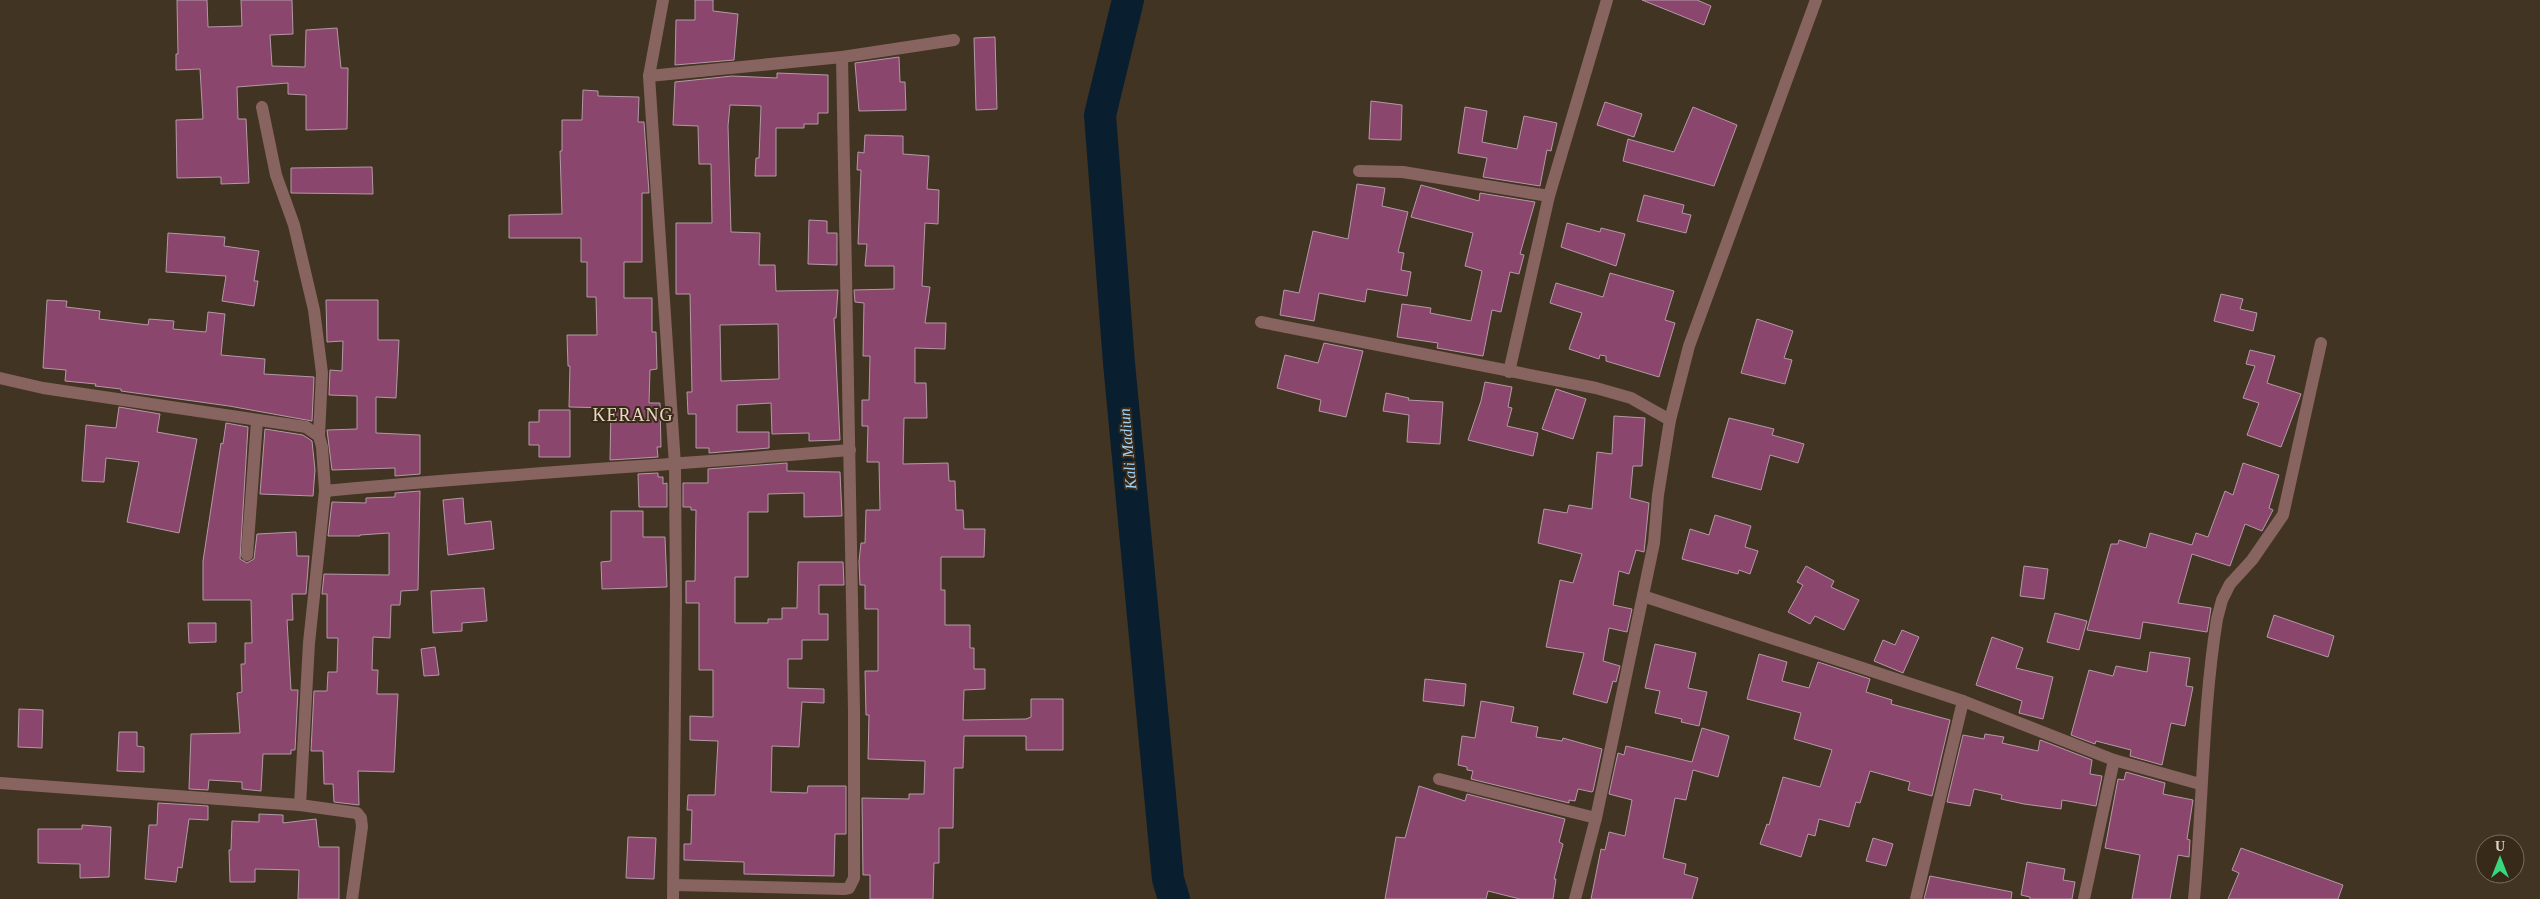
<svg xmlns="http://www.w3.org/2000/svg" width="2540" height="899" viewBox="0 0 2540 899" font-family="'Times New Roman',serif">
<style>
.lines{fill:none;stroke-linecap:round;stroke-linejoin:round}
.river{stroke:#091f2f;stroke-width:32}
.building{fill:#8b466d;stroke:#b399a6;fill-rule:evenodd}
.minor{stroke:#886460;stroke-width:12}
.labels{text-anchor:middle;stroke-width:4;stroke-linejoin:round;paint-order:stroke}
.water-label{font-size:16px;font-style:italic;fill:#9fd4ff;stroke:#372a18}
.quarter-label{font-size:18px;letter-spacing:1px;fill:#e9d8c2;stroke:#372a18}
</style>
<rect width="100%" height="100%" fill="#423422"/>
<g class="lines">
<polyline class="river" points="1128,0 1100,115 1119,363 1168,879 1174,899"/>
</g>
<g class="building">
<polygon points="177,0 207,0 208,27 242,26 241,0 292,0 293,34 270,35 272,66 305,67 306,30 337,28 341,68 348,68 347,129 306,130 306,95 288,94 288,83 237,87 238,119 246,119 249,183 221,184 221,177 177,178 176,120 203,119 200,69 176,70 176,54 178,54"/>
<polygon points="695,0 713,0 713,11 738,14 734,60 675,65 676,20 695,20"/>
<polygon points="1642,0 1697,0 1711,6 1704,25"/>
<polygon points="995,37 997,109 976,110 974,38"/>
<polygon points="899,57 900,82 905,82 906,110 859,111 855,63"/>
<path d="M777,73L828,75V113H818V124H804V128H776V176H755L756,158H759L761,106L730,105L728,126L731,232L760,233L759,265H775L776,291L838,290L836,318H834L840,440L809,441V433L772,434L771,403L737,405V432H769V448L709,453V448H696V414H688L687,392H692L690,294H676V223H712L711,164H699L698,126L673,125L675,82L732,76L777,78ZM778,324L779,379L721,381L720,325Z"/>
<polygon points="583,90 598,91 598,96 639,97 638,122 644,122 649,193 642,193 642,262 624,262 624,298 652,298 652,332 656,332 657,369 650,370 649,403 660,403 661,447 657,447 658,457 610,460 611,408 569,407 570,366 568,366 567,335 597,335 596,297 587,297 587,262 581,262 581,238 509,238 509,215 562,214 560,151 562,151 562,120 582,120"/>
<polygon points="1371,101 1402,105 1401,140 1369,139"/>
<polygon points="1605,102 1642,114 1634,137 1597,125"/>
<polygon points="1465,107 1487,111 1482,142 1517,149 1524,116 1557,123 1551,151 1547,150 1540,186 1483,177 1487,158 1458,153"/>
<polygon points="1693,107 1737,125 1714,186 1623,161 1628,139 1674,152"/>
<polygon points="865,135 903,136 903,154 929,156 927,189 939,190 938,224 925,223 922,286 930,287 925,323 946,323 945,349 915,348 915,383 926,383 927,418 904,418 903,464 948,463 949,481 955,481 956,510 963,510 964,529 985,529 984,557 941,557 941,590 945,590 945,625 970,625 970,648 974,648 974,669 985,669 985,689 964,690 963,720 1026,719 1031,717 1031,699 1063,699 1063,750 1026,750 1026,736 964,736 963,768 954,768 953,828 939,828 939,863 934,863 933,899 870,899 870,875 863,875 862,798 909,799 909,794 924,794 925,761 868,759 869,715 866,715 865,671 878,671 878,609 865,609 865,585 860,585 859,562 861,543 865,543 866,510 880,510 879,462 867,462 868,426 862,426 862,400 869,400 870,356 863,356 864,303 855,302 854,290 894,289 894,266 865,266 867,244 858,244 861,170 857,170 858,152 864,153"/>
<polygon points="372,167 373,194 291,193 291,168"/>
<polygon points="1357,184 1385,188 1382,206 1408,212 1398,252 1404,253 1401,270 1411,272 1407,296 1367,289 1365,302 1319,293 1314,321 1280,315 1284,290 1299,293 1313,231 1348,239"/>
<polygon points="1421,185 1479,201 1480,193 1535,202 1520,254 1524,255 1519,274 1510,272 1501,312 1492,310 1483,356 1437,348 1438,343 1397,337 1402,304 1431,308 1430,313 1471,321 1482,271 1465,266 1473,233 1411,217"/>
<polygon points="1644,195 1684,205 1682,213 1691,215 1686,233 1637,221"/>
<polygon points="809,220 827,221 827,233 837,233 837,265 808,264"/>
<polygon points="1567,223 1600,232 1601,228 1625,234 1616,266 1561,247"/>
<polygon points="168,233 225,237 224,246 259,251 254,281 258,281 254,306 222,301 226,276 166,272"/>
<polygon points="1610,273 1674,291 1665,320 1675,323 1659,377 1606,361 1606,356 1600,355 1599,359 1569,349 1582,313 1550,303 1556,283 1603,297"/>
<polygon points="2221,294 2243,299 2240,309 2257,313 2253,331 2214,321"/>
<polygon points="47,300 67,301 66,307 100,311 99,319 148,325 149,319 174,321 173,329 206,332 208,312 225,314 221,355 265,359 264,374 314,377 312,421 229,406 121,391 121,389 95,386 96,384 65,381 66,370 43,368"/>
<polygon points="326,300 378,300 378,340 399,340 396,398 376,397 376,433 420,435 420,474 395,476 395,468 332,470 327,430 357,429 357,396 329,395 330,370 342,371 343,341 327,342"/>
<polygon points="1757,319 1793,331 1784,358 1792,360 1785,384 1741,373"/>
<polygon points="1324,343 1363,351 1346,417 1319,411 1321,400 1277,388 1285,355 1318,363"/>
<polygon points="2250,350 2275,356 2267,383 2301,394 2281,447 2247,435 2259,403 2243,398 2255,366 2246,364"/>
<polygon points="1485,382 1512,387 1508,407 1512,408 1507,426 1538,433 1533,456 1468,440 1481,401"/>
<polygon points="1556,389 1586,399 1573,439 1542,429"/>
<polygon points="1386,393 1409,398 1408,400 1443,402 1440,444 1407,442 1409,415 1383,411"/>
<polygon points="119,407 160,414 157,432 197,439 179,533 127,522 139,462 106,458 104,482 82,481 86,425 116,428"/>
<polygon points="539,410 570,410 570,457 539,457 539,445 529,445 529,422 539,422"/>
<polygon points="1614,416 1645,418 1642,466 1633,466 1630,498 1649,503 1644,552 1636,550 1629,574 1619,571 1613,605 1632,609 1627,632 1609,628 1603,661 1620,666 1616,682 1613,681 1607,703 1573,694 1584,653 1546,647 1560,580 1573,583 1582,554 1538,543 1544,509 1567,513 1569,505 1592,509 1597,452 1612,454"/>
<polygon points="1729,418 1774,429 1772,435 1804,444 1798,463 1770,455 1761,490 1712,477"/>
<polygon points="226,423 248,427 240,559 247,563 254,559 257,534 296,532 297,556 309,556 306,594 292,594 293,620 287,620 291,690 298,690 295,750 291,750 291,754 263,754 261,791 242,789 242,782 209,780 208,790 189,789 191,734 240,733 237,693 242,692 241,664 245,664 245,643 252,643 251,600 203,600 203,561 221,443 223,444"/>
<polygon points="265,429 303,435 312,441 315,470 313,496 260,494"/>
<polygon points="787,463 787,471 840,472 842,516 804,517 804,493 768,494 768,512 748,512 748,577 735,577 735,623 768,623 768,619 782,619 782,608 797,608 798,562 843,562 844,585 819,585 819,614 828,614 828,640 802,640 802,659 788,659 788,688 824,689 824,703 802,702 799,747 772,746 771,792 807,793 808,786 846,786 846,834 835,834 834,876 744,874 744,862 684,860 684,844 691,844 692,810 687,810 688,795 715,795 718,741 690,740 690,716 713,717 713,670 699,670 699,603 686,603 686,581 695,581 696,510 691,510 691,507 683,507 683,483 708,483 708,469"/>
<polygon points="2243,463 2279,475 2269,508 2273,510 2262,531 2245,524 2230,566 2192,554 2178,603 2211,608 2207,632 2143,622 2140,639 2087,630 2111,544 2118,544 2119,540 2146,548 2150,533 2192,545 2196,533 2208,537 2225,491 2233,495"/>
<polygon points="658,473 658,477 663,477 663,484 667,483 667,507 639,507 638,474"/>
<polygon points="420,491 418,590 401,591 400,605 391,605 390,638 373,637 372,670 378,670 377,694 398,694 394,772 358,771 359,805 334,802 333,784 324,784 323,751 311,751 314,691 327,691 328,672 337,672 338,638 327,638 327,594 322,594 324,574 389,575 389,533 360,535 360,536 328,536 332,502 366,503 366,498 395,497 395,493"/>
<polygon points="463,498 465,524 491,521 494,549 448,555 443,500"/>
<polygon points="611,511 643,511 643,537 665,537 667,587 602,589 601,562 611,561"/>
<polygon points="1715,515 1751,526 1745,547 1758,551 1750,574 1739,570 1738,574 1682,559 1690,529 1709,535"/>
<polygon points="1806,566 1834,581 1831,587 1859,600 1844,630 1815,616 1810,624 1788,612 1803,585 1797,582"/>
<polygon points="2024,566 2048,569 2044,599 2020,596"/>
<polygon points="484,588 487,621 462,623 462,631 433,633 431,591"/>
<polygon points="2055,613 2087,621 2079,650 2047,642"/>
<polygon points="2274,615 2334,636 2328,657 2267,637"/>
<polygon points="188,623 216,623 216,642 189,643"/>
<polygon points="1902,630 1919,637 1903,673 1874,661 1883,640 1895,645"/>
<polygon points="1992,637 2023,648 2016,668 2053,677 2043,719 2019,713 2022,701 1976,685"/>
<polygon points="1655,644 1696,653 1688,688 1707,692 1699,726 1681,722 1682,719 1655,713 1660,691 1645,688"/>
<polygon points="435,647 439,675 424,676 421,649"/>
<polygon points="2150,652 2190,658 2186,686 2193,687 2185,726 2171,723 2162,765 2130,756 2131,750 2096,741 2095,744 2071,735 2089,670 2113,676 2116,666 2147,672"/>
<polygon points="1759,654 1787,662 1782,681 1809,688 1818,662 1870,679 1866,692 1892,700 1891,704 1950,720 1932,796 1908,790 1910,782 1870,771 1860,803 1856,802 1849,827 1819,819 1815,836 1808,834 1801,857 1760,844 1767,824 1769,825 1783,777 1820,787 1832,750 1794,739 1801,713 1747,699"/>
<polygon points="1425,679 1466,684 1464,706 1423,701"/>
<polygon points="1481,701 1514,707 1511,722 1538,727 1536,737 1562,741 1563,738 1602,749 1593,791 1592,792 1578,789 1575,801 1569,800 1569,803 1471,779 1473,771 1467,770 1467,767 1458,765 1462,736 1475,738"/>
<polygon points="19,709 43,710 42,748 18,747"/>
<polygon points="1702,728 1729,736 1718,777 1693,770 1686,800 1675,798 1663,858 1686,864 1684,874 1698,878 1692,899 1591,899 1601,849 1605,850 1609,832 1625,836 1632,800 1609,794 1618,753 1624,755 1626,746 1692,762"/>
<polygon points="119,732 137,732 137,746 144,747 144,772 117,771"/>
<polygon points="1985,734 2004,737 2002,743 2038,751 2040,740 2043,741 2092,760 2090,774 2102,776 2096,806 2062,800 2061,809 2024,804 2001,799 2002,795 1974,789 1970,806 1947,802 1963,735 1984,739"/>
<polygon points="2126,772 2165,783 2163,794 2193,800 2187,839 2190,840 2189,857 2178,855 2170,899 2132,899 2140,855 2105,848 2118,779 2124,780"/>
<polygon points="1419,786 1465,801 1467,794 1565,819 1559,842 1563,844 1554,879 1556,879 1553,899 1520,899 1488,891 1486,899 1385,899 1396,837 1405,838"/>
<polygon points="158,803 208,806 208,820 189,819 182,868 178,867 176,882 145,879 149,825 157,825"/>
<polygon points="259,814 283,815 283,823 316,819 319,847 339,847 339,899 298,899 299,870 255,869 255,882 230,882 229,850 231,850 232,821 259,822"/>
<polygon points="82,825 111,827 109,877 80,878 80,864 38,863 38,829 82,829"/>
<polygon points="628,837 656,838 654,879 626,878"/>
<polygon points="1873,838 1893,844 1886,866 1866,861"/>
<polygon points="2241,848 2343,885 2338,899 2228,899 2239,873 2232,870"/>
<polygon points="2027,862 2065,869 2063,880 2075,882 2072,899 2030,899 2030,897 2021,895"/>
<polygon points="1930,876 2012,892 2011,899 1924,899"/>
</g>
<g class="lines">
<g class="minor">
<polyline points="663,0 649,76 675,465 676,601 673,899"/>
<polyline points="842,57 954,40"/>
<polyline points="649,76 842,57 854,710 854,878 849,888 844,889 674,885"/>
<polyline points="262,107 276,175 294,225 314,310 322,373 319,436"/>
<polyline points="1359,171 1403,172 1549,196"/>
<polyline points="1261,322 1596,388 1631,398 1670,420"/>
<polyline points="1509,372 1549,196 1607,0"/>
<path d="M0,378L43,388L306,427L319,436L322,447L325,491C500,474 675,465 850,450"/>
<polyline points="247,555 257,421"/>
<polyline points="1643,596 1963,701 2114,760 2200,784"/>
<polyline points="1439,779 1596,818"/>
<polyline points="0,783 300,805 357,813 361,818 362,827 352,899"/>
<polyline points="300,805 309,643 325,491"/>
<polyline points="1575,899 1596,818 1654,543 1658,495 1670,420 1689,346 1816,0"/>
<polyline points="1916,899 1963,701"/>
<polyline points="2084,899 2114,760"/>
<path d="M2194,899C2203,806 2202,712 2217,619L2222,600L2230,584L2252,560L2283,515L2321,343"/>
</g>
</g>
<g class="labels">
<g class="water-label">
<text transform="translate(1127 449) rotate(-95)" y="6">Kali Madiun</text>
</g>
<g class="quarter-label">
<text x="633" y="421">KERANG</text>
</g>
</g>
<g transform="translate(2500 859)"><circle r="24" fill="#372a18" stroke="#796e5e"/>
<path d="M0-4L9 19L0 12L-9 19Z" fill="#39d87f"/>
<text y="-8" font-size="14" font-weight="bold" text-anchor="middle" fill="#dcd3c8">U</text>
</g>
</svg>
